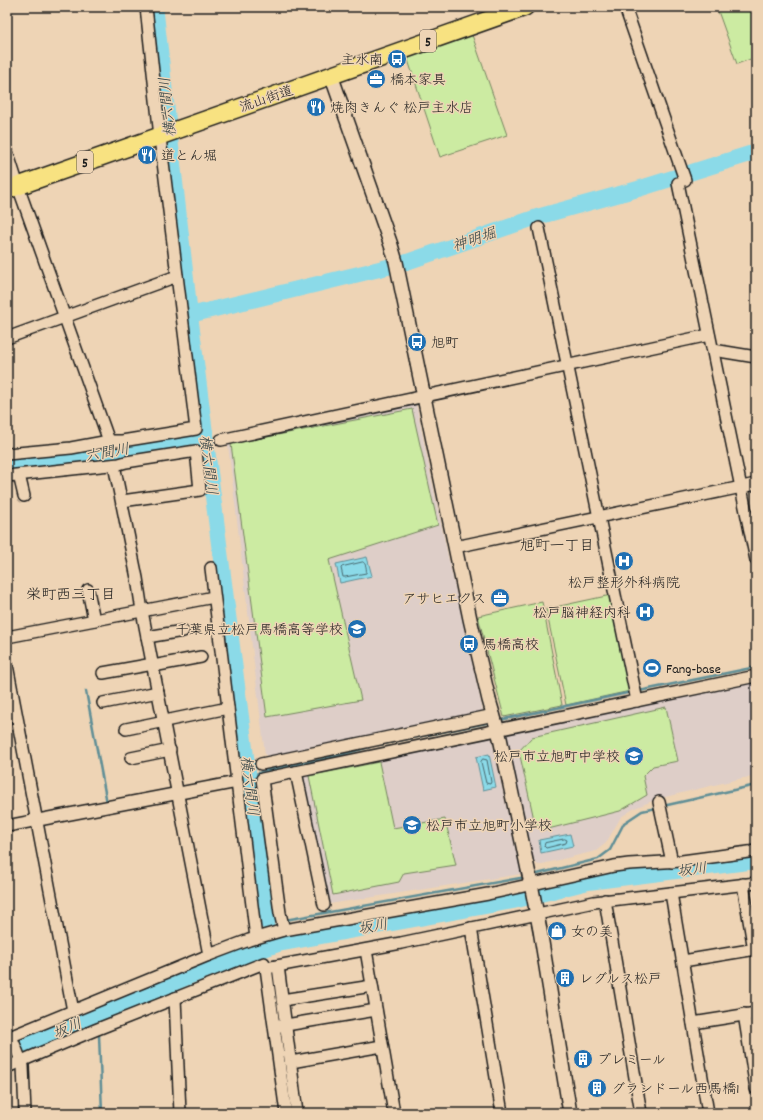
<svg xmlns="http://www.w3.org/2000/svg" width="763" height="1120" viewBox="0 0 763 1120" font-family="Dekko,'Klee One',sans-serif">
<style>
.built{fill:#decec8}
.green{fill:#cceba2;stroke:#74845f}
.water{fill:#8bdae8;stroke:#5f8e96}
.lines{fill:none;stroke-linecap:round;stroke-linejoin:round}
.shore{stroke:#48686e;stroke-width:1}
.stream{stroke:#5f8e96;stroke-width:2.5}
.river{stroke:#8bdae8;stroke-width:16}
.minor-casing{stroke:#1c1c1c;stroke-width:14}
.tertiary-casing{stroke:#1c1c1c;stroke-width:16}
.primary-casing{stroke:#1c1c1c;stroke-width:20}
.minor{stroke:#eed4b5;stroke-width:11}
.tertiary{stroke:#eed4b5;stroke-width:13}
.primary{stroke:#f8e281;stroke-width:17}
.labels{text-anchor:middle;stroke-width:3;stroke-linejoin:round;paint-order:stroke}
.shield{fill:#eed4b5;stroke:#5b534a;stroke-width:1}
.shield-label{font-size:13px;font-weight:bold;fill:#1c1c1c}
.poi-label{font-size:14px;fill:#1c1c1c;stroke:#eed4b5;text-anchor:start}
.street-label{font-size:14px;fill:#1c1c1c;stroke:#eed4b5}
.water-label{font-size:15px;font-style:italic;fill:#324245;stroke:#eed4b5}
.neighbourhood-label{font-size:15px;fill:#1c1c1c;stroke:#eed4b5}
</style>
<rect width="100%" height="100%" fill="#eed4b5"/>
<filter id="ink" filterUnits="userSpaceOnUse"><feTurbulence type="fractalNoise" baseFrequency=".025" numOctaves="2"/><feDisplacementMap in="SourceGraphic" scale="8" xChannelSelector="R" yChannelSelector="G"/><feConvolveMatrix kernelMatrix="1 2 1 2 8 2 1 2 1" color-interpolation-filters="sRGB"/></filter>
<g filter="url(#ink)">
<g class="built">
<polygon points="413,402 416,404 448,556 483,711 478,714 270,756 265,755 228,445 230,441"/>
<polygon points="756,682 756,777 743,778 657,799 635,808 621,817 606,843 596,851 538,865 534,861 507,735 509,733"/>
<polygon points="491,736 521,874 329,904 303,776"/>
</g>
<g class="green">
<polygon points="729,7 756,7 756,57 737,64 718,11"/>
<polygon points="472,35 507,135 440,157 407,57"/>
<polygon points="412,409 438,525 329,560 361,700 267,717 231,444"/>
<polygon points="611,595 630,691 566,705 546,609"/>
<polygon points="542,602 562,705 504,717 478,616"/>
<polygon points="666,707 678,761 653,766 643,776 647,795 620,811 544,830 535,824 519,751 532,737"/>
<polygon points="379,762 393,828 445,819 456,865 404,873 399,882 333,895 309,776"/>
</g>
<g class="water">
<polygon points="367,557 372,576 340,583 336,564"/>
<polygon points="489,754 496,787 483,790 476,757"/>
<polygon points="570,834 573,846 541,853 539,840"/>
</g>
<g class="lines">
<g class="shore">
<path d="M363,562C366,563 367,570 366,573L345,577H343L341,568L342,567Z"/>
<polygon points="483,759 487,760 491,782 490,784 486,783 481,762"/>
<polygon points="565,839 567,840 566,843 546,848 544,846 545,843"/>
</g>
<g class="stream">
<polyline points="86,691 107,803"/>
<polyline points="639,691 756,667"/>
<polyline points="500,720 632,692"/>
<polyline points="378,745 491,722"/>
<polyline points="249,776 268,770 320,760 370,747"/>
<polyline points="663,806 756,785"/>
<polyline points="533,875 598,859 610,850 624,823 642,811 656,808"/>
<polyline points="285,920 526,877"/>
<polyline points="267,922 280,920"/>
<polyline points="99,1035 102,1113"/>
</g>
<g class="river">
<polyline points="156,7 156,14 190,315 267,922"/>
<polyline points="190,315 404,263 537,217 638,189 756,152"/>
<polyline points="7,463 79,457 206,434"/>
<polyline points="7,1053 104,1013 190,976 278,944 513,901 588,882 756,861"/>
</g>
<g class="minor-casing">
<g id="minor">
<polyline points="625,7 685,180"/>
<polyline points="7,151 20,192 109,441"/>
<polyline points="678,183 756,560"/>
<polyline points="539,228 637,701"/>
<polyline points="7,338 177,276"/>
<polyline points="713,350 756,357"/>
<polyline points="221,440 709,335"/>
<polyline points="7,454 71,448 109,441 122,441 196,429 161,146 146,7"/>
<polyline points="114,465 137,578 142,611 209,955"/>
<polyline points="19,475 24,496"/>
<polyline points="7,476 119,464 126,462 196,451 200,490 122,501"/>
<polyline points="455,547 756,484"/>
<polyline points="211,568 256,938"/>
<polyline points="88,590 94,620"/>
<polyline points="7,637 214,597"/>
<polyline points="147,637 183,631"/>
<polyline points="7,665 73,1011"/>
<polyline points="153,666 201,657"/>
<polyline points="103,673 153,664"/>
<polyline points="103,703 158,692"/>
<polyline points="126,729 228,708"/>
<polyline points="131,758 170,750"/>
<polyline points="261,764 494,715"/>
<polyline points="296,772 324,905"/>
<polyline points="659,802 672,862"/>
<polyline points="7,826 237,782"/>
<polyline points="743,884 754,950"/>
<polyline points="671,893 708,1113"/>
<polyline points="605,900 641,1113"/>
<polyline points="471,928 502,1113"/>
<polyline points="284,930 280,913 262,779 756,676"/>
<polyline points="366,950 394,1113"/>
<polyline points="683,961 756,949"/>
<polyline points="278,966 297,1113"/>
<polyline points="266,968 401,943 594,902 756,883"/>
<polyline points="175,998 180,1113"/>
<polyline points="282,1000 372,986"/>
<polyline points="744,1014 756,1089"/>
<polyline points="693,1023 756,1013"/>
<polyline points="280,1026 376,1010"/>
<polyline points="11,1036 23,1066 25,1113"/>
<polyline points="7,1038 209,955 249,940 284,930 488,894 614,866 629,864 682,861 756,851"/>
<polyline points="291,1062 382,1046"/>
<polyline points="7,1067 95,1030 264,963 266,968 286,1113"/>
</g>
</g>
<g class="tertiary-casing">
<polyline id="tertiary" points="331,75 391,245 396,262 470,619 489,700 500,738 531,884 540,930 570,1113"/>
</g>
<g class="primary-casing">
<polyline id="primary" points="7,190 525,7"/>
</g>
<use href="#minor" class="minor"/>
<use href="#tertiary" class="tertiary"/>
<use href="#primary" class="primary"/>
</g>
</g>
<defs>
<g id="bus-disc" transform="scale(1)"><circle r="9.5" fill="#1f6fb2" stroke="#eed4b5"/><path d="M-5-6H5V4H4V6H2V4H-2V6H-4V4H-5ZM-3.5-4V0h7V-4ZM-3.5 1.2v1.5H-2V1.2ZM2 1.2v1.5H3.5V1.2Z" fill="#fff"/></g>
<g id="office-disc" transform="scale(1)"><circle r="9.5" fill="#1f6fb2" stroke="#eed4b5"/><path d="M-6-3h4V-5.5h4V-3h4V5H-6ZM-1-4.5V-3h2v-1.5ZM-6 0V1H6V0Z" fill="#fff"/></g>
<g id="restaurant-disc" transform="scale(1)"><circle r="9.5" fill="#1f6fb2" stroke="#eed4b5"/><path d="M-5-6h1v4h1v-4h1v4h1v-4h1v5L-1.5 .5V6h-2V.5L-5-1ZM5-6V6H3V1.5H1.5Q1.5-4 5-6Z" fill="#fff"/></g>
<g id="hospital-disc" transform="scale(1)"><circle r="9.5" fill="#1f6fb2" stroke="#eed4b5"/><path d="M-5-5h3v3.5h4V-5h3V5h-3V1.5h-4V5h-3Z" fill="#fff"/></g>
<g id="school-disc" transform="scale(1)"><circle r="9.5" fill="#1f6fb2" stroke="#eed4b5"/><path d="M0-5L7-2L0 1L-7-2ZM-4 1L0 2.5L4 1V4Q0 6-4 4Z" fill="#fff"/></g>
<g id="stadium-disc" transform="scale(1)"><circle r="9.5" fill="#1f6fb2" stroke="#eed4b5"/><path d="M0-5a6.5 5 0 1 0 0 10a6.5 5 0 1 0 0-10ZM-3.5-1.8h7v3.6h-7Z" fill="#fff"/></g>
<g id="shop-disc" transform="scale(1)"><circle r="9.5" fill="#1f6fb2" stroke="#eed4b5"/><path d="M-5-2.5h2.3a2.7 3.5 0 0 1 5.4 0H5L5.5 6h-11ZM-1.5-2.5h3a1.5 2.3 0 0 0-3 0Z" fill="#fff"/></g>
<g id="building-disc" transform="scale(1)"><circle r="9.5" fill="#1f6fb2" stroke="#eed4b5"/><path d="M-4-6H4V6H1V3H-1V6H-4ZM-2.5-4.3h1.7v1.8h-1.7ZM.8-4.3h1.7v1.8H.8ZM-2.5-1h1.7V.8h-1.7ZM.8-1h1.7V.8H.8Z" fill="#fff"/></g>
</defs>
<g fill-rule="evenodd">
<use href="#bus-disc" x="397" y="59"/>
<use href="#office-disc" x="376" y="79"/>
<use href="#restaurant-disc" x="316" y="107"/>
<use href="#restaurant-disc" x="147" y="155"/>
<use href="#bus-disc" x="417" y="342"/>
<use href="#hospital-disc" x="624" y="561"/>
<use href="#office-disc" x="500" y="598"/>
<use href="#hospital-disc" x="645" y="612"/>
<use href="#school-disc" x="357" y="629"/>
<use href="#bus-disc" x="469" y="644"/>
<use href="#stadium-disc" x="652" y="668"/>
<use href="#school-disc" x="634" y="756"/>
<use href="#school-disc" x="412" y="825"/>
<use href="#shop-disc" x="557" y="931"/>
<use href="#building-disc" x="565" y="978"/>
<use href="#building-disc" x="583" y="1059"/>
<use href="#building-disc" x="597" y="1088"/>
</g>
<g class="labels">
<g class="shield">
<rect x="420" y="30" width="16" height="22" rx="3"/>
<rect x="77" y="151" width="16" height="22" rx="3"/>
</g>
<g class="shield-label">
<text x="428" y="46">5</text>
<text x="85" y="167">5</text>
</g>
<g class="poi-label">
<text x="383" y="64" text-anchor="end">主水南</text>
<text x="390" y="84">橋本家具</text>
<text x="330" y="112">焼肉きんぐ 松戸主水店</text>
<text x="161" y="160">道とん堀</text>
<text x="431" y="347">旭町</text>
<text x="624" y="587" text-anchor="middle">松戸整形外科病院</text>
<text x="486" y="603" text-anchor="end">アサヒエクス</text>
<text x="631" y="617" text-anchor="end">松戸脳神経内科</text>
<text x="343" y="634" text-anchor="end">千葉県立松戸馬橋高等学校</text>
<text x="483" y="649">馬橋高校</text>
<text x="666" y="673">Fang-base</text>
<text x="620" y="761" text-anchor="end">松戸市立旭町中学校</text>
<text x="426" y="830">松戸市立旭町小学校</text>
<text x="571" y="936">女の美</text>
<text x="579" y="983">レグルス松戸</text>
<text x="597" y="1064">プレミール</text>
<text x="611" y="1093">グランドール西馬橋1</text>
</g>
<g class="street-label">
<text transform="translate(266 98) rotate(-19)" y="5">流山街道</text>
</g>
<g class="water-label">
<text transform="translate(167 107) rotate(-96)" y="5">横六間川</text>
<text transform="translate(474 239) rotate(-19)" y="5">神明堀</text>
<text transform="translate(107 452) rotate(-10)" y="5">六間川</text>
<text transform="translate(209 465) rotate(83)" y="5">横六間川</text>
<text transform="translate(250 786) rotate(83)" y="5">横六間川</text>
<text transform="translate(692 869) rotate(-7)" y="5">坂川</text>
<text transform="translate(373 926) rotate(-10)" y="5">坂川</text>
<text transform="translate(67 1028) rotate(-23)" y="5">坂川</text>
</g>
<g class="neighbourhood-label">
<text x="557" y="550">旭町一丁目</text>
<text x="71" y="599">栄町西三丁目</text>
</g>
</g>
<rect width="763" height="1120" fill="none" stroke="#eed4b5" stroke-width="24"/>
<rect x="12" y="12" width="739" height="1096" fill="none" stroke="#1c1c1c" stroke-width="1.5" filter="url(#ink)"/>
</svg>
